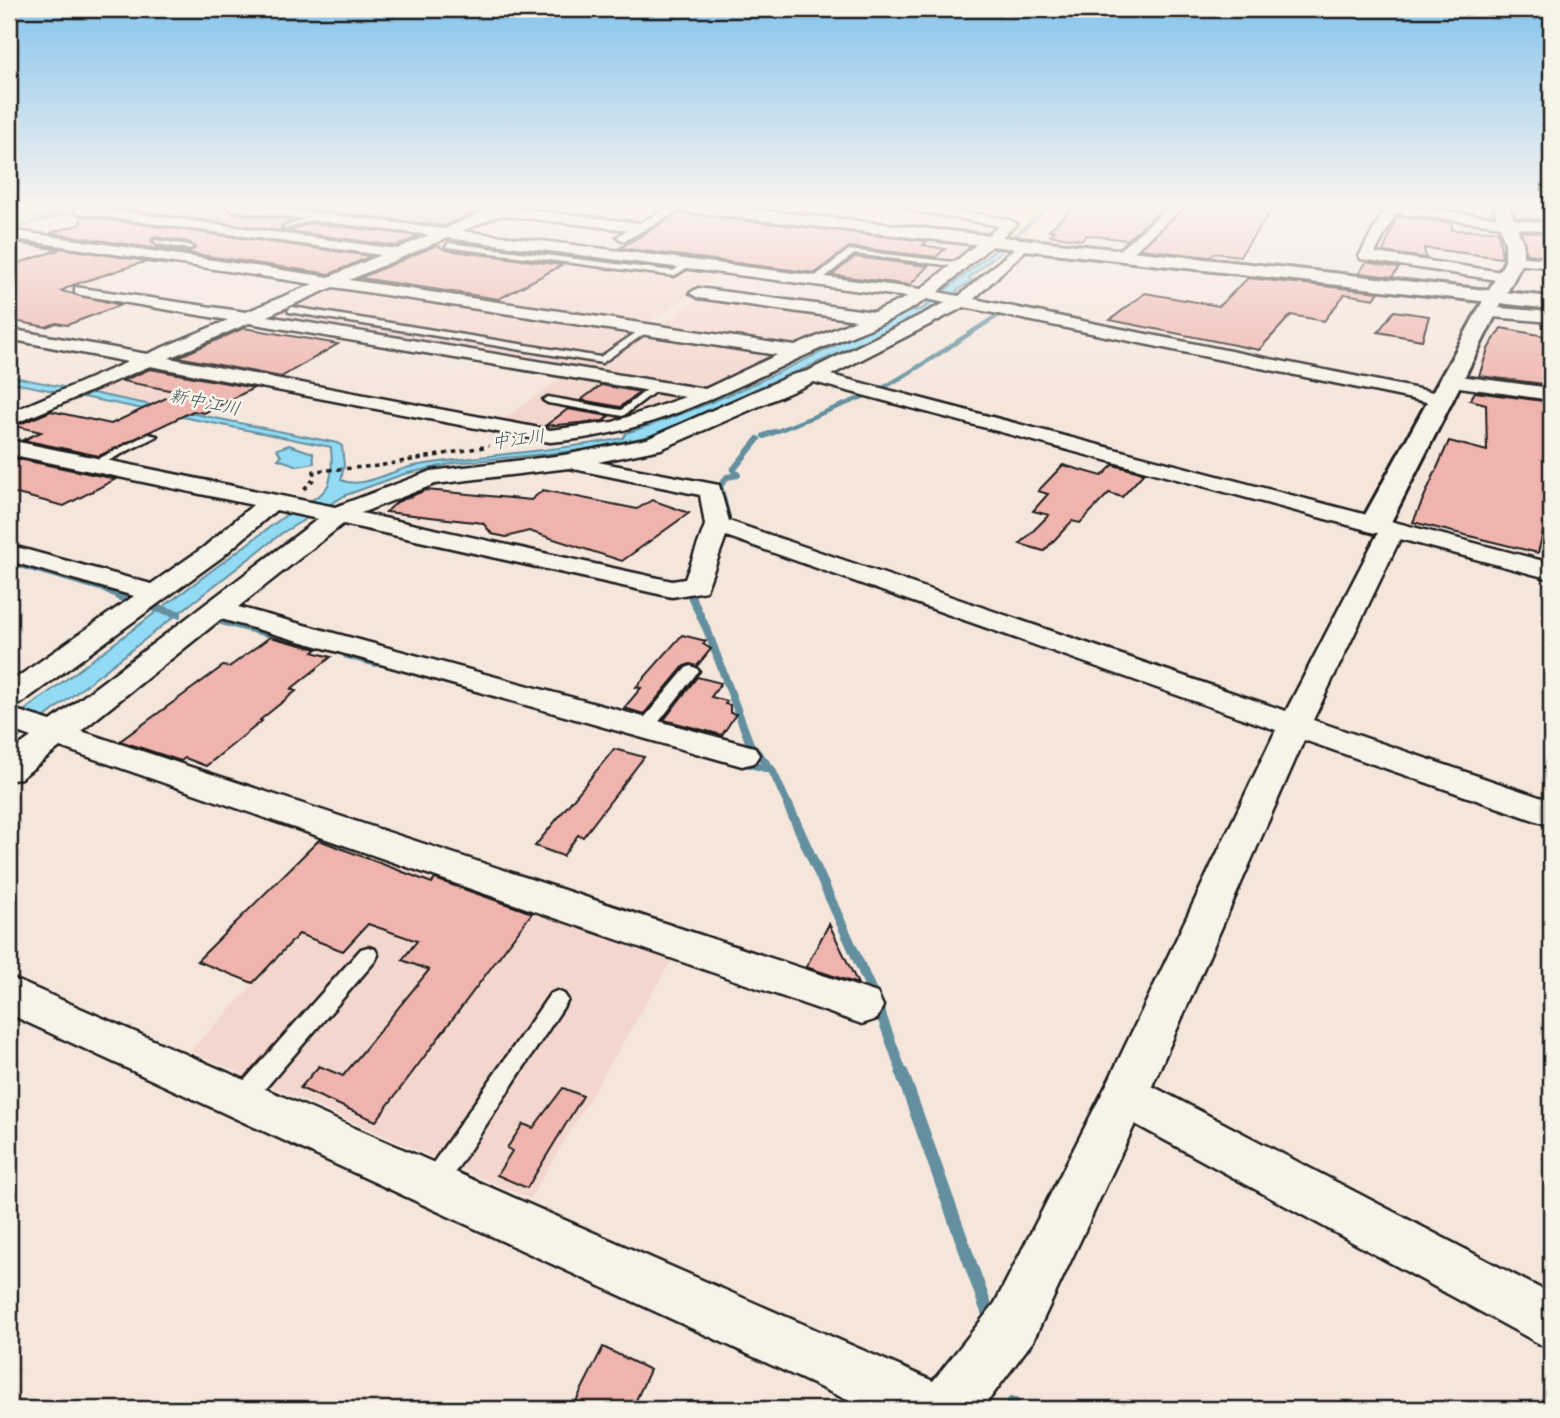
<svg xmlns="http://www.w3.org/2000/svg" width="1560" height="1418" viewBox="0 0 1560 1418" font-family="Delius,'Klee One',sans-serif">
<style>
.built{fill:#f3d7ce}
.green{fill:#a6eebb;stroke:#61856c;stroke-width:2}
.water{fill:#93dbf4;stroke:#638f9e;stroke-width:2}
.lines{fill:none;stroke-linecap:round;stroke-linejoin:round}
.stream-far5{stroke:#638f9e;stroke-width:3.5}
.stream-far4{stroke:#638f9e;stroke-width:4.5}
.stream-far3{stroke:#638f9e;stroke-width:6}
.stream-far2{stroke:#638f9e;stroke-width:8}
.stream-far1{stroke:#638f9e;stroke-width:10}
.stream{stroke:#638f9e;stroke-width:13}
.building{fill:#efb4ae;stroke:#1c1c1c;stroke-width:2;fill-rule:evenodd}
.service-casing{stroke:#1c1c1c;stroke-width:5}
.minor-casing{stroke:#1c1c1c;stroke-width:5}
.tertiary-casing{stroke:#1c1c1c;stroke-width:6}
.secondary-casing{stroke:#1c1c1c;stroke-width:6}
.path-far1{stroke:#1c1c1c;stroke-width:2;stroke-dasharray:2.5 2.5;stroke-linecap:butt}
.path{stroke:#1c1c1c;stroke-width:3.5;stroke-dasharray:4.5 4.5;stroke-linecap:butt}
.service{fill:#f7f3e8;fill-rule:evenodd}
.minor{fill:#f7f3e8;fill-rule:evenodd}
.tertiary{fill:#f7f3e8;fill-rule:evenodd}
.secondary{fill:#f7f3e8;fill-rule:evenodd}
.labels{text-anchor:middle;stroke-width:5;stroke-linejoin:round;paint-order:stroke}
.far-water-label{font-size:18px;font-style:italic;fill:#40555d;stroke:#f7f3e8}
</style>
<rect width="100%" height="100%" fill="#f5e6dc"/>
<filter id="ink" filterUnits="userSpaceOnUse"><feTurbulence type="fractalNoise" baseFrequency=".0143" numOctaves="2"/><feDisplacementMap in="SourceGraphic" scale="14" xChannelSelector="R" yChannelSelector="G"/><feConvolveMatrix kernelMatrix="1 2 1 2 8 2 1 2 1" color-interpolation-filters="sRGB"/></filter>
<g filter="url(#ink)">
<g class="built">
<polygon points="688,210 982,244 918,289 608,250 680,211"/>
<polygon points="9,237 157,259 9,310"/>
<polygon points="451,237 718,272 720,275 645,325 345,280 442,238"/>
<polygon points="334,286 778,355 764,364 700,390 262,318"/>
<polygon points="705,297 860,319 820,339 793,347 657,328 699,298"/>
<polygon points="147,365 261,386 204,415 83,391"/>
<polygon points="565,376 674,394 683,398 619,423 563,434 497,423"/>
<polygon points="378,854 675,955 530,1199 190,1051"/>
</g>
<polygon class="green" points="9,206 94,206 9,230"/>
<g class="water">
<path d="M1011,243L969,278L972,281L956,291L958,293L925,311L927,313L660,434L583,450L455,463L404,474L346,495L282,533L9,745V722L286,515C324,491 335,497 331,447L9,382V376L337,443L342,446L344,466L341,480C363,490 391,470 414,466C483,454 555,452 623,438L626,433C725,403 811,355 907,312L922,309L1000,246Z"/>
<polygon points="289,445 313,453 314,463 298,466 278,459 281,456 277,449"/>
</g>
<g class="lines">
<g class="stream-far5">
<polyline points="9,207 12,206"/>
<polyline points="1006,244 1050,206"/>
</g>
<g class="stream-far4">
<path d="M877,391C921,368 959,339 1002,313"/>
<polyline points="770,434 865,396"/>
</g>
<g class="stream-far3">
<polyline points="764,436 774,432"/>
<polyline points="728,517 720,486 727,477 738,475 733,470 758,439"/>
<polyline points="9,562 104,589 121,597"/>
</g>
<g class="stream-far2">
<polyline points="118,596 125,599"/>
<polyline points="691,596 708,632 750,744 772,770"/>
<polyline points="152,607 178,614"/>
<polyline points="221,621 267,633"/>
<polyline points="347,655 376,663"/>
<polyline points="742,762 772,770 789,807"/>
</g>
<polyline class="stream-far1" points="788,805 875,998 903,1075"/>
<g class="stream">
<polyline points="902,1073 988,1313"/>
<polyline points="1013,1403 1015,1409"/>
</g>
</g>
<g class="building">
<polygon points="99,206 224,206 233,213 294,220 281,226 281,231"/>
<polygon points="279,206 422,206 473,213 444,226"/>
<polygon points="741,206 812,206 802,212"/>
<polygon points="1075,206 1166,206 1127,240 1087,235 1082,240 1050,235 1054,231 1049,230"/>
<polygon points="1186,206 1274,206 1240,256 1215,253 1210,257 1140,249"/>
<polygon points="1523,207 1551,211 1551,221 1516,217 1514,212"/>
<polygon points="679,213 927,241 923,245 945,249 936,257 849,247 815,273 620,248"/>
<path d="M81,216L371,256L330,274L50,233L81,224ZM154,237L189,242L195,248L189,252L157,247L151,240Z"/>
<polygon points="1397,216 1452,223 1452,230 1498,231 1502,258 1424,248 1426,258 1383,252"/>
<polygon points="311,223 419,236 397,246 288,231"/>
<polygon points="1521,231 1551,234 1551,256 1526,254"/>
<polygon points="20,242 173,265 144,262 73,285 61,291 121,305 67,325 56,323 46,327 9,320 9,266 59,250 17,243"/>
<polygon points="437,245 446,250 562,265 499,299 360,278"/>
<polygon points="855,257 928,266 910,285 832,275"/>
<polygon points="1366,262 1399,268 1392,277 1359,273"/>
<polygon points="1248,278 1379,292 1374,299 1345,294 1324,321 1291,315 1259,350 1110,320 1145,293 1219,306"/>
<polygon points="1394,311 1429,316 1422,340 1378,332"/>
<polygon points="244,328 338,344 281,377 178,357"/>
<polygon points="1501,328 1551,337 1551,385 1479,376 1488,349"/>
<polygon points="150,369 254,388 204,413 193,411 99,456 23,440 41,432 15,426 51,411 111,424 179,392 122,381"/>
<polygon points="601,385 640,392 620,407 581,400"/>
<polygon points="1475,392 1551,402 1551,499 1538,553 1413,522 1449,441 1487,451 1486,404 1470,400"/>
<polygon points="568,409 609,416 603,421 545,426"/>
<polygon points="9,457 116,479 64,506 9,492"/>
<polygon points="1063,465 1102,476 1113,465 1144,473 1122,497 1109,493 1080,523 1072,521 1044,551 1020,544 1049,515 1033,511 1048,494 1038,491"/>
<polygon points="426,490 531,500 543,490 637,509 652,500 689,513 622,561 529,531 506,537 492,534 483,523 386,512 397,502"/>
<polygon points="682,635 706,641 703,644 711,649 697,666 690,664 684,666 644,714 624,708 641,688 636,687"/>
<polygon points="270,637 317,649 313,652 331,657 291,689 296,691 260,720 262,721 206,766 185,758 181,761 120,741 223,666 229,667"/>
<polygon points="697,677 721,683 711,697 727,701 725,704 730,705 730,713 736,714 722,735 664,720"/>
<polygon points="614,749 644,757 583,837 578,835 563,856 535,846"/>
<polygon points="319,840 432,883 435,879 532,913 376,1121 300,1088 319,1066 343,1076 429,970 402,960 417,941 368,924 343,951 299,934 253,983 197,961"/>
<polygon points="829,924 858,984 806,967"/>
<polygon points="563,1088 583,1096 527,1188 497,1175 512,1151 507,1148 523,1124 533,1128"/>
<polygon points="603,1347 650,1370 632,1409 572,1409"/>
</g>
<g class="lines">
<g class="service-casing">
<g id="service">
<polygon points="316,214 318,217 287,229 282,228"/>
<polygon points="154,240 189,245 193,247 189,249 157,244"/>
<polygon points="449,243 673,271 687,262 694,264 674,276 446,247"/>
<polygon points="849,250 962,263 966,265 962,267 854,254 819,282 813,282 813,278"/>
<polygon points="292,307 600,357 643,328 650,330 602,363 289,312 288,310"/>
<polygon points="653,385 661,387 623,416 548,403 543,400 548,397 621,410"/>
<polygon points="148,434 157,436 98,466 88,464"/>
<polygon points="691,666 696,668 699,671 696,674 651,732 639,732 637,728 639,724 686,668"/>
<polygon points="368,947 375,949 378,955 375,961 250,1106 242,1109 234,1106 231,1099 234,1092 361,949"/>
<polygon points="557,991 564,994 568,1000 564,1006 442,1192 433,1196 424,1192 421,1184 424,1176 550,994"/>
</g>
</g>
<g class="minor-casing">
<g id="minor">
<path d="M82,206L397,249L429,235L233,210L226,206H261L444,229L483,212L479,209L484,206H515L514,208L640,223L672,206H687L624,241L617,237L627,230L500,215L462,231L921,289L999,226L912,210L905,206H931L1010,220L1017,224L938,292L959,296L1024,240L1031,244L1029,247L974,299L1448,395L1451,399L1448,403L1441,405L964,307L831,375L1551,563V579L1400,539L1313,720L1551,801V826L1304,740L1152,1086L1551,1294V1350L1135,1124L1033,1341L982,1409H867L9,1014V977L933,1381L995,1303L1109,1080L1276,730L726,536L706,591L672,597L343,524L238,607L754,747L759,755L754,763L742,766L221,619L81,731L877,993L883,1006L877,1019L862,1024L60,747L21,778L9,781V753L31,737L9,729V708L51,721L318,519L276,510L222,557L20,704L9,707V683L134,596L9,561V545L151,584L204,547L253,505L9,454V440L335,507L431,471L564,455L647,439L792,375L808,371L945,303L927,299C890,324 845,337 806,355C718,395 648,435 550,442L150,366L9,426V413L128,362L9,339V329L147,354L228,320L81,295L75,293V287L246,312L313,284L9,238V230L329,277L381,255L77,213L75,210ZM447,238L908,297L874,312L698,288L690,293L698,298L856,320L795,346L349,280ZM333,287L777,355L705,389L267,316ZM249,323L685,397L613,422L550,430L169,358ZM814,382L1378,533L1286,711L729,521L719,485L598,462L661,449ZM569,468L700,495L705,525L685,579L672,581L361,513L435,484Z"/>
<polygon points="1170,206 1184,206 1127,258 1117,258 1117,252"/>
<polygon points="1365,206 1401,206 1551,224 1551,232 1396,213 1375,253 1509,273 1511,276 1503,281 1361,259 1359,256 1384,211"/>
<polygon points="1514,256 1551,259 1551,267 1509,264 1506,261"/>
<polygon points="1486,307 1551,312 1551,322 1480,316 1478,312"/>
<polygon points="1452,375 1551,388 1551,400 1445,385 1442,381"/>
</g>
</g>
<g class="tertiary-casing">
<polygon id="tertiary" points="1493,206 1509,206 1523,243 1523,261 1390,524 1386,530 1375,533 1364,530 1360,524 1505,261 1505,243"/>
</g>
<g class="secondary-casing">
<polygon id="secondary" points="672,206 720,206 1551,297 1551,309 680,211"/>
</g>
<g class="path-far1">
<polyline points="39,206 63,208"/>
<polyline points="9,209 16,210 9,213"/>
<polyline points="35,219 64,210"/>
<polyline points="43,220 65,213"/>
</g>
<polyline class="path" points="304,489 313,480 314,471 378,466 489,446"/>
<use href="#service" class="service"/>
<use href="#minor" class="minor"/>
<use href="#tertiary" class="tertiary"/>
<use href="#secondary" class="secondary"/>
</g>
</g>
<linearGradient id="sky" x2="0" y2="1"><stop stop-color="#86c4ed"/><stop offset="0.51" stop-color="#faf4ef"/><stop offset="1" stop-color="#faf4ef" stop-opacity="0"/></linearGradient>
<rect width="1560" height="404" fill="url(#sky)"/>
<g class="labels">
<g class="far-water-label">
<text transform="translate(205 402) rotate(12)" y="6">新中江川</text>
<text transform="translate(518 439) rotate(-7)" y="6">中江川</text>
</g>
</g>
<rect width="1560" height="1418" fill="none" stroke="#f7f3e8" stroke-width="35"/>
<rect x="18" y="18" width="1525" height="1383" fill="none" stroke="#1c1c1c" stroke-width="2.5" filter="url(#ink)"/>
</svg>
